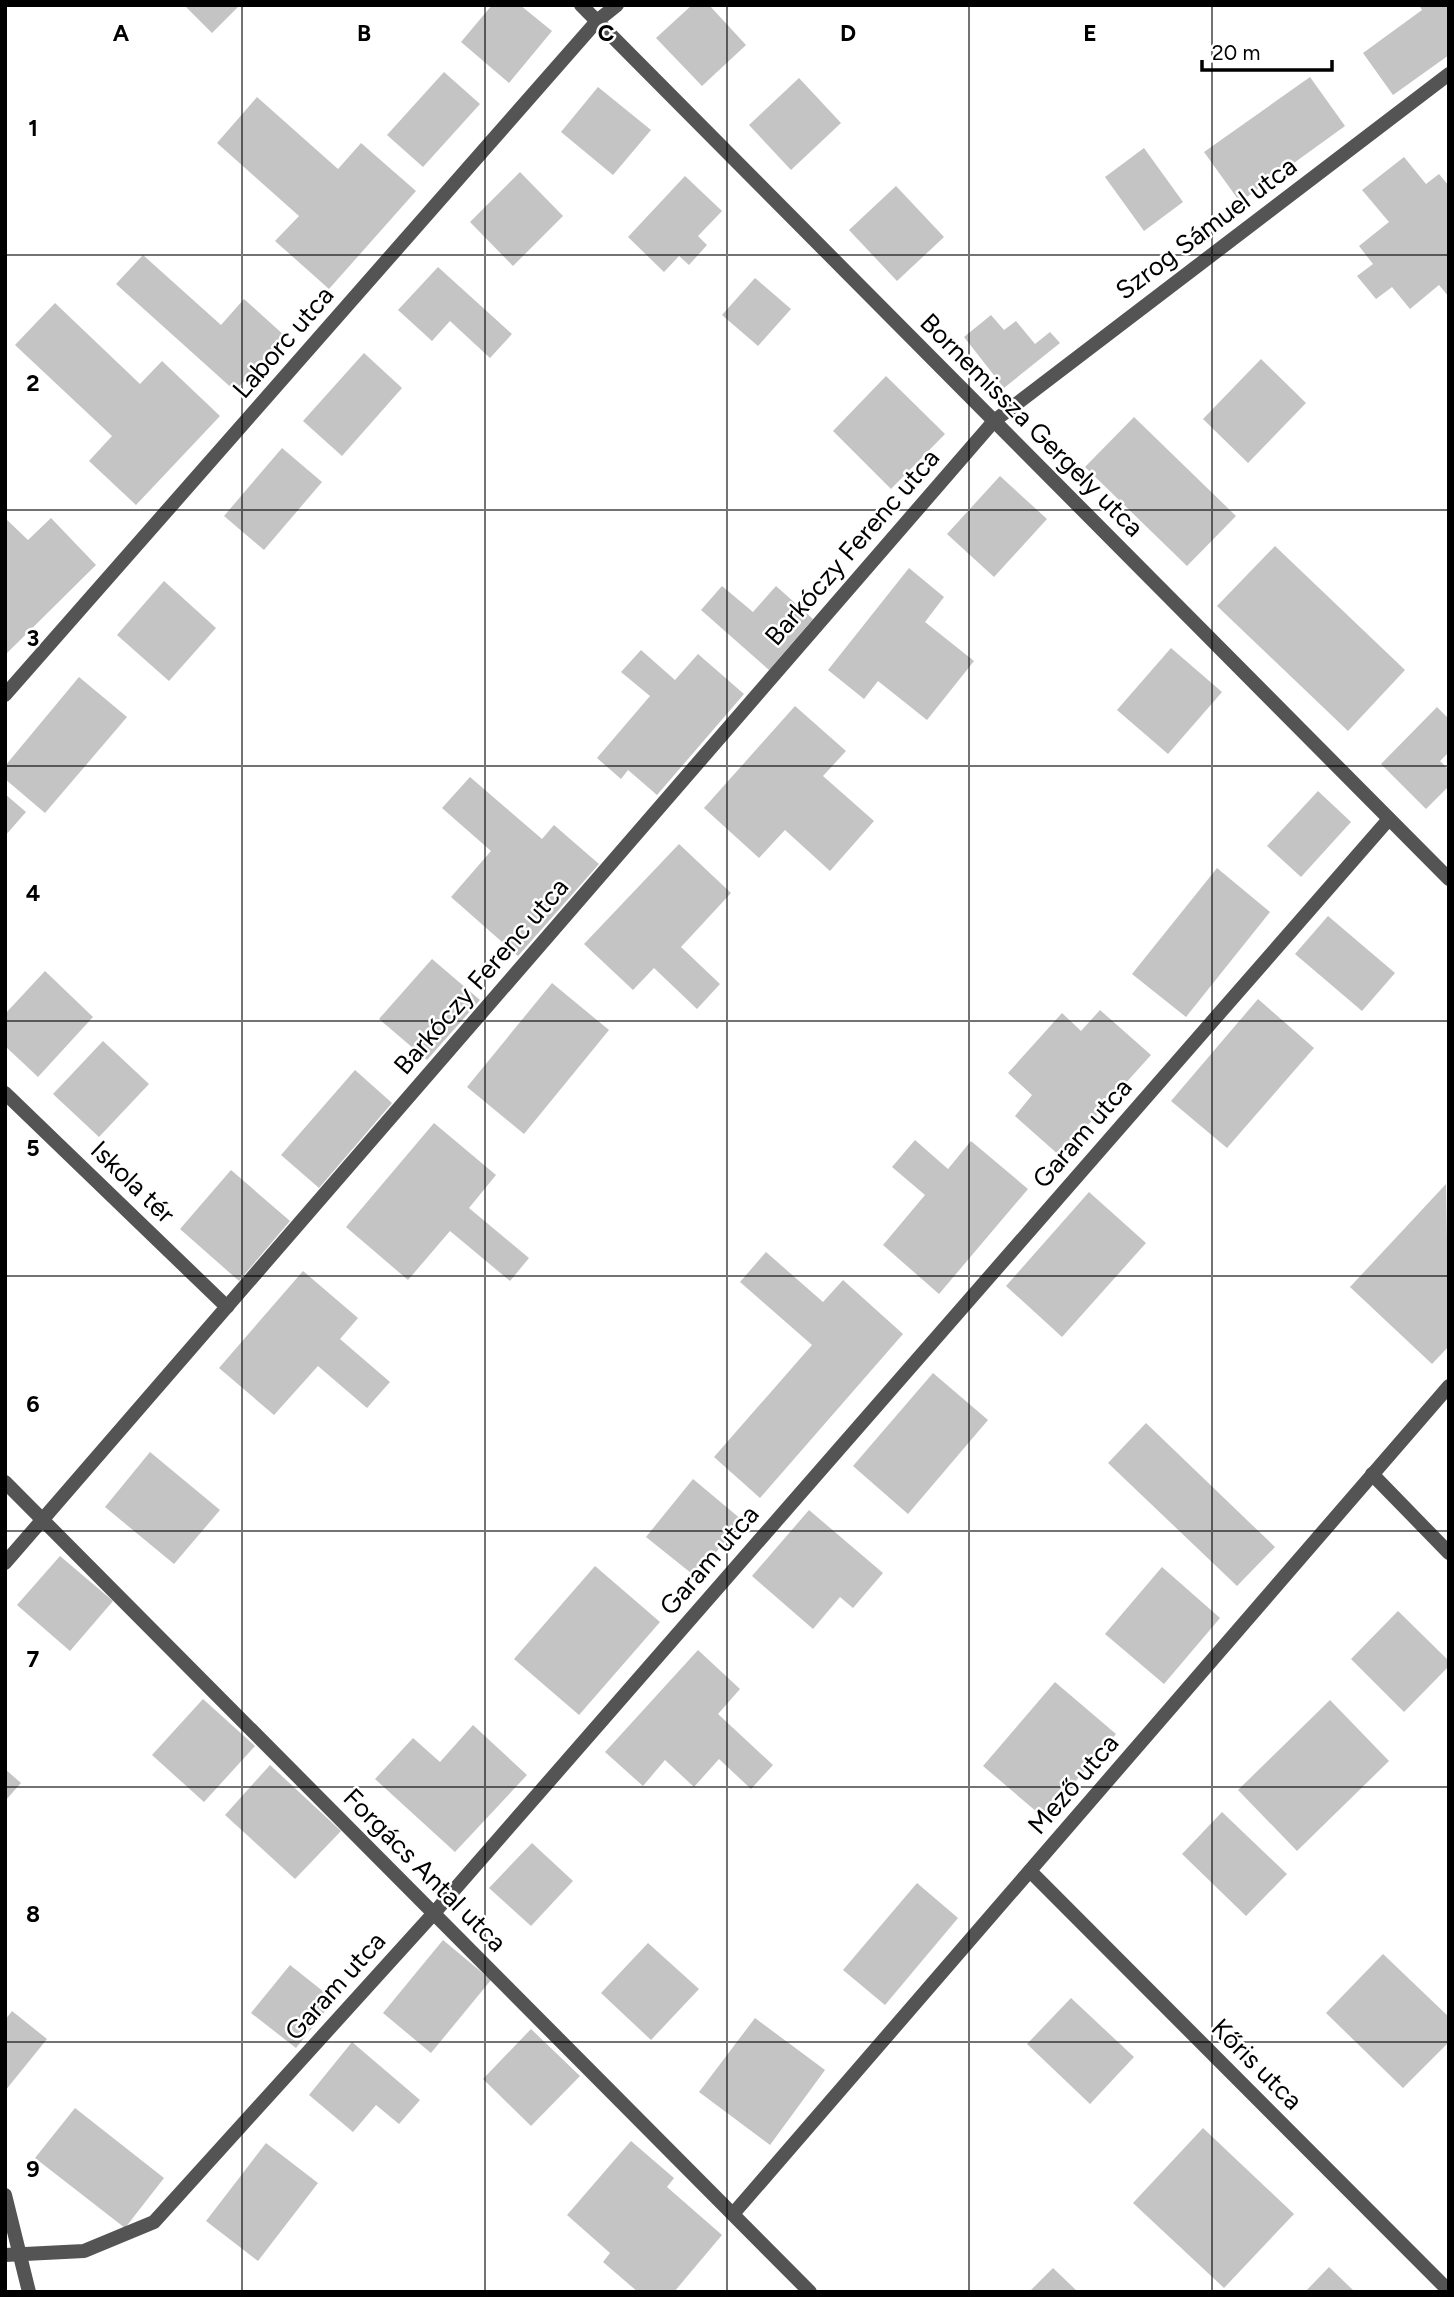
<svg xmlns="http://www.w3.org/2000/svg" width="1454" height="2297" viewBox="0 0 1454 2297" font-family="Figtree,sans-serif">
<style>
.building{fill:#c4c4c4}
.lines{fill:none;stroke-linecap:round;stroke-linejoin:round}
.lane{stroke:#545454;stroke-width:14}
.street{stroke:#545454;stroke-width:14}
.grid{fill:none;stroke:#000;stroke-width:2;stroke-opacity:0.55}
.labels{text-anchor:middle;stroke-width:5;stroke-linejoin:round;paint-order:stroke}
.street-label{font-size:26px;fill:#000;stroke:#fff}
.grid-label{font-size:23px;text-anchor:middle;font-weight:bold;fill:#000;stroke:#fff;stroke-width:5;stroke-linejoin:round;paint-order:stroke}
</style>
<rect width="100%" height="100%" fill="#fff"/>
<g class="building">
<polygon points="184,5 240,5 212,33"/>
<polygon points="492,5 520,5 552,31 509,83 461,42"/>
<polygon points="692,5 709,5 746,45 702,86 656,38"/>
<polygon points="1419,5 1449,5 1449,55 1393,95 1363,53 1422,10"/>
<polygon points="444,72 480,104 423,167 387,135"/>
<polygon points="1310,77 1345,126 1240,202 1204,152"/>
<polygon points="799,78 841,123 791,170 749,125"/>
<polygon points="598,87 651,130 613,175 561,132"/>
<polygon points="257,97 338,169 361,143 416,191 329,289 275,241 299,216 217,143"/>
<polygon points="1144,148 1183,202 1144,231 1105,177"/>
<polygon points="1404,157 1426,184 1439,174 1449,186 1449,297 1439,285 1410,309 1392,287 1376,299 1357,276 1373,264 1359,246 1389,222 1362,190"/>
<polygon points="520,172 563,216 513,266 470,222"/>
<polygon points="685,176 722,211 698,236 707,245 689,265 679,256 664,272 628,237"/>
<polygon points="896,186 944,237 897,281 849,230"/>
<polygon points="143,255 221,325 244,299 285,336 235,391 116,284"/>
<polygon points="438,267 512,334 490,358 450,321 432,341 398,310"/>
<polygon points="755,278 791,309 758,346 722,315"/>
<polygon points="55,303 140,384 162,361 220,416 136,505 89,461 112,436 15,345"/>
<polygon points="991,315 1004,330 1016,321 1035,344 1050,332 1060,343 1004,388 964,337"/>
<polygon points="364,353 402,388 342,456 303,421"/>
<polygon points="1261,359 1306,403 1248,463 1203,419"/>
<polygon points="886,376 945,434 891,489 833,431"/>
<polygon points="1134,417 1236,516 1187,566 1085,467"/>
<polygon points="282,448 322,482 264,550 224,516"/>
<polygon points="1000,476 1047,519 994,577 947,534"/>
<polygon points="5,518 28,540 51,518 96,565 5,655"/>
<polygon points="1275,546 1405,670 1348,731 1217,606"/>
<polygon points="909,568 944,597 925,622 974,661 927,720 878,681 864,699 828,670"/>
<polygon points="164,581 216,628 169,681 117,635"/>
<polygon points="722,586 753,612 776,586 813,619 769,670 701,610"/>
<polygon points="1171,648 1222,692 1168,754 1117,710"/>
<polygon points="641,650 675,680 698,654 744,694 657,795 628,770 621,779 597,758 650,696 621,672"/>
<polygon points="79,677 127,717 45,813 5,779 5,766"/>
<polygon points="795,706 846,751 823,776 874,821 830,871 785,830 759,858 704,808"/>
<polygon points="1437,707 1449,719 1449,752 1440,761 1449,770 1449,786 1426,809 1381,764"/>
<polygon points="470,777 542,839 554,825 599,864 518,956 451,897 491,851 442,808"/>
<polygon points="1318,791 1351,822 1301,877 1267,846"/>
<polygon points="5,794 26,812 5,836"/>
<polygon points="679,844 731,893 681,947 720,984 697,1009 654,968 633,990 584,944"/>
<polygon points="1217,868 1270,912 1186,1017 1132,974"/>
<polygon points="1328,916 1395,973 1362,1011 1295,954"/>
<polygon points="432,959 480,1000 427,1060 379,1019"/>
<polygon points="45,971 93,1017 38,1077 5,1046 5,1014"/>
<polygon points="552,983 609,1030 524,1134 467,1087"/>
<polygon points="1258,999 1314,1048 1227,1148 1171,1101"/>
<polygon points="1100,1010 1151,1055 1060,1156 1015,1116 1032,1095 1008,1073 1062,1013 1081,1031"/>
<polygon points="103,1041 149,1084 99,1137 53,1094"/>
<polygon points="355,1070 392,1103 319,1188 281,1155"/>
<polygon points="434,1123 496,1175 469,1208 529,1258 510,1281 450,1231 408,1280 346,1227"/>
<polygon points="915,1140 948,1169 971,1141 1028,1189 939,1294 883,1245 925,1195 892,1167"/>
<polygon points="231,1170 290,1221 239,1281 180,1229"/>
<polygon points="1446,1184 1449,1346 1432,1364 1350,1287"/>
<polygon points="1089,1192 1146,1243 1062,1337 1006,1286"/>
<polygon points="766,1252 823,1302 843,1280 903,1334 760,1498 714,1457 812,1345 740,1282"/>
<polygon points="303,1271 358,1318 340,1339 390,1382 367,1408 318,1366 274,1415 219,1368"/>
<polygon points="933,1373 988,1420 908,1514 853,1466"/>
<polygon points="1146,1423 1275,1547 1237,1586 1108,1463"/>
<polygon points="150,1452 220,1510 174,1564 105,1507"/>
<polygon points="693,1479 742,1520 696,1577 646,1537"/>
<polygon points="809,1510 883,1573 853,1608 840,1597 813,1629 752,1576"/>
<polygon points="60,1556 113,1601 70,1651 17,1605"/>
<polygon points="595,1566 660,1622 579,1715 514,1659"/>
<polygon points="1162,1567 1220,1618 1164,1684 1105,1634"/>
<polygon points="1398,1611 1449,1661 1449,1666 1404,1712 1351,1659"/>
<polygon points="698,1650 740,1689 718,1714 773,1765 751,1789 719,1759 694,1787 665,1760 643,1786 605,1752"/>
<polygon points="1055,1682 1116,1734 1044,1818 983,1766"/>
<polygon points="203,1699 255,1746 204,1802 152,1755"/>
<polygon points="1330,1700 1389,1761 1297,1851 1238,1790"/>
<polygon points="473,1725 527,1775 455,1852 375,1779 413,1738 440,1762"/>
<polygon points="270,1765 341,1831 295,1879 225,1815"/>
<polygon points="5,1769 21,1783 5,1801"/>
<polygon points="1222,1812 1287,1874 1246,1916 1182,1854"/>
<polygon points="532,1843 573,1881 531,1926 489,1888"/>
<polygon points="917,1883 958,1918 885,2005 843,1970"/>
<polygon points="443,1940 491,1980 431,2053 383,2013"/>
<polygon points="648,1943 699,1989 651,2040 601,1993"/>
<polygon points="1383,1954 1449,2017 1449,2042 1403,2088 1326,2013"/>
<polygon points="290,1965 334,2000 296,2048 251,2013"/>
<polygon points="1071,1998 1134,2057 1090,2104 1027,2044"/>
<polygon points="12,2011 47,2039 5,2091 5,2020"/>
<polygon points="755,2018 825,2070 770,2145 699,2092"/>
<polygon points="531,2029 580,2076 531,2126 483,2079"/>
<polygon points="352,2042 420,2100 399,2124 376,2105 353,2132 309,2095"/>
<polygon points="75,2108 164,2178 125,2228 35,2158"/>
<polygon points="1203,2128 1294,2214 1224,2288 1133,2203"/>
<polygon points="631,2141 674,2178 667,2187 722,2235 674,2292 638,2292 603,2262 610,2253 567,2215"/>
<polygon points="266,2143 318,2183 258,2261 206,2221"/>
<polygon points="1329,2267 1355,2292 1305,2292"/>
<polygon points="1053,2268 1078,2292 1029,2292"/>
</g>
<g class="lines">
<polyline class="lane" points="5,1093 227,1307"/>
<g class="street">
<polyline points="581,5 1449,879"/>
<polyline points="5,695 597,21 617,5"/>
<polyline points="1372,1474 1449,1553"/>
<polyline points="5,1482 810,2292"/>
<polyline points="5,1563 994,421 1449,74"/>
<polyline points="1030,1871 1449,2291"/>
<polyline points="5,2195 29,2292"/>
<polyline points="733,2214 1449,1386"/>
<polyline points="5,2255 84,2251 154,2222 434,1913 1389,819"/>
</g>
</g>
<path class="grid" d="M242,5V2292M485,5V2292M727,5V2292M969,5V2292M1212,5V2292M5,255H1449M5,510H1449M5,766H1449M5,1021H1449M5,1276H1449M5,1531H1449M5,1787H1449M5,2042H1449"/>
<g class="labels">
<g class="street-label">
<text transform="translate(1206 228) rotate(-37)" y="9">Szrog Sámuel utca</text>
<text transform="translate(283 342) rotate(-49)" y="9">Laborc utca</text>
<text transform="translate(1032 425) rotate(45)" y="9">Bornemissza Gergely utca</text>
<text transform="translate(852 547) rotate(-49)" y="9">Barkóczy Ferenc utca</text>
<text transform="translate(481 976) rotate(-49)" y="9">Barkóczy Ferenc utca</text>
<text transform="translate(1082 1133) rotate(-49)" y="9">Garam utca</text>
<text transform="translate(133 1182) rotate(44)" y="9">Iskola tér</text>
<text transform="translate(709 1560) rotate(-49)" y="9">Garam utca</text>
<text transform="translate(1073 1784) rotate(-49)" y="9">Mező utca</text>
<text transform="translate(425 1870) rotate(45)" y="9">Forgács Antal utca</text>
<text transform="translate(335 1986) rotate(-48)" y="9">Garam utca</text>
<text transform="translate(1257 2064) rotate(45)" y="9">Kőris utca</text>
</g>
</g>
<g class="grid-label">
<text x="121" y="41">A</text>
<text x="364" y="41">B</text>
<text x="606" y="41">C</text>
<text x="848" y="41">D</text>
<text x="1090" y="41">E</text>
<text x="33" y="136">1</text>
<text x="33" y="391">2</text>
<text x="33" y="646">3</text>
<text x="33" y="901">4</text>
<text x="33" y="1156">5</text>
<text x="33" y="1412">6</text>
<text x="33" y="1667">7</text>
<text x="33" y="1922">8</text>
<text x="33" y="2177">9</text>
</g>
<rect width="1454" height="2297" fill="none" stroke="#000000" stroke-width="14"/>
<path d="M1202 60v10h130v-10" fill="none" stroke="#000000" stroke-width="3.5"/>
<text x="1212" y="60" font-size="21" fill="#000000" stroke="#ffffff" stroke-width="5" paint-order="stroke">20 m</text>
</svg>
